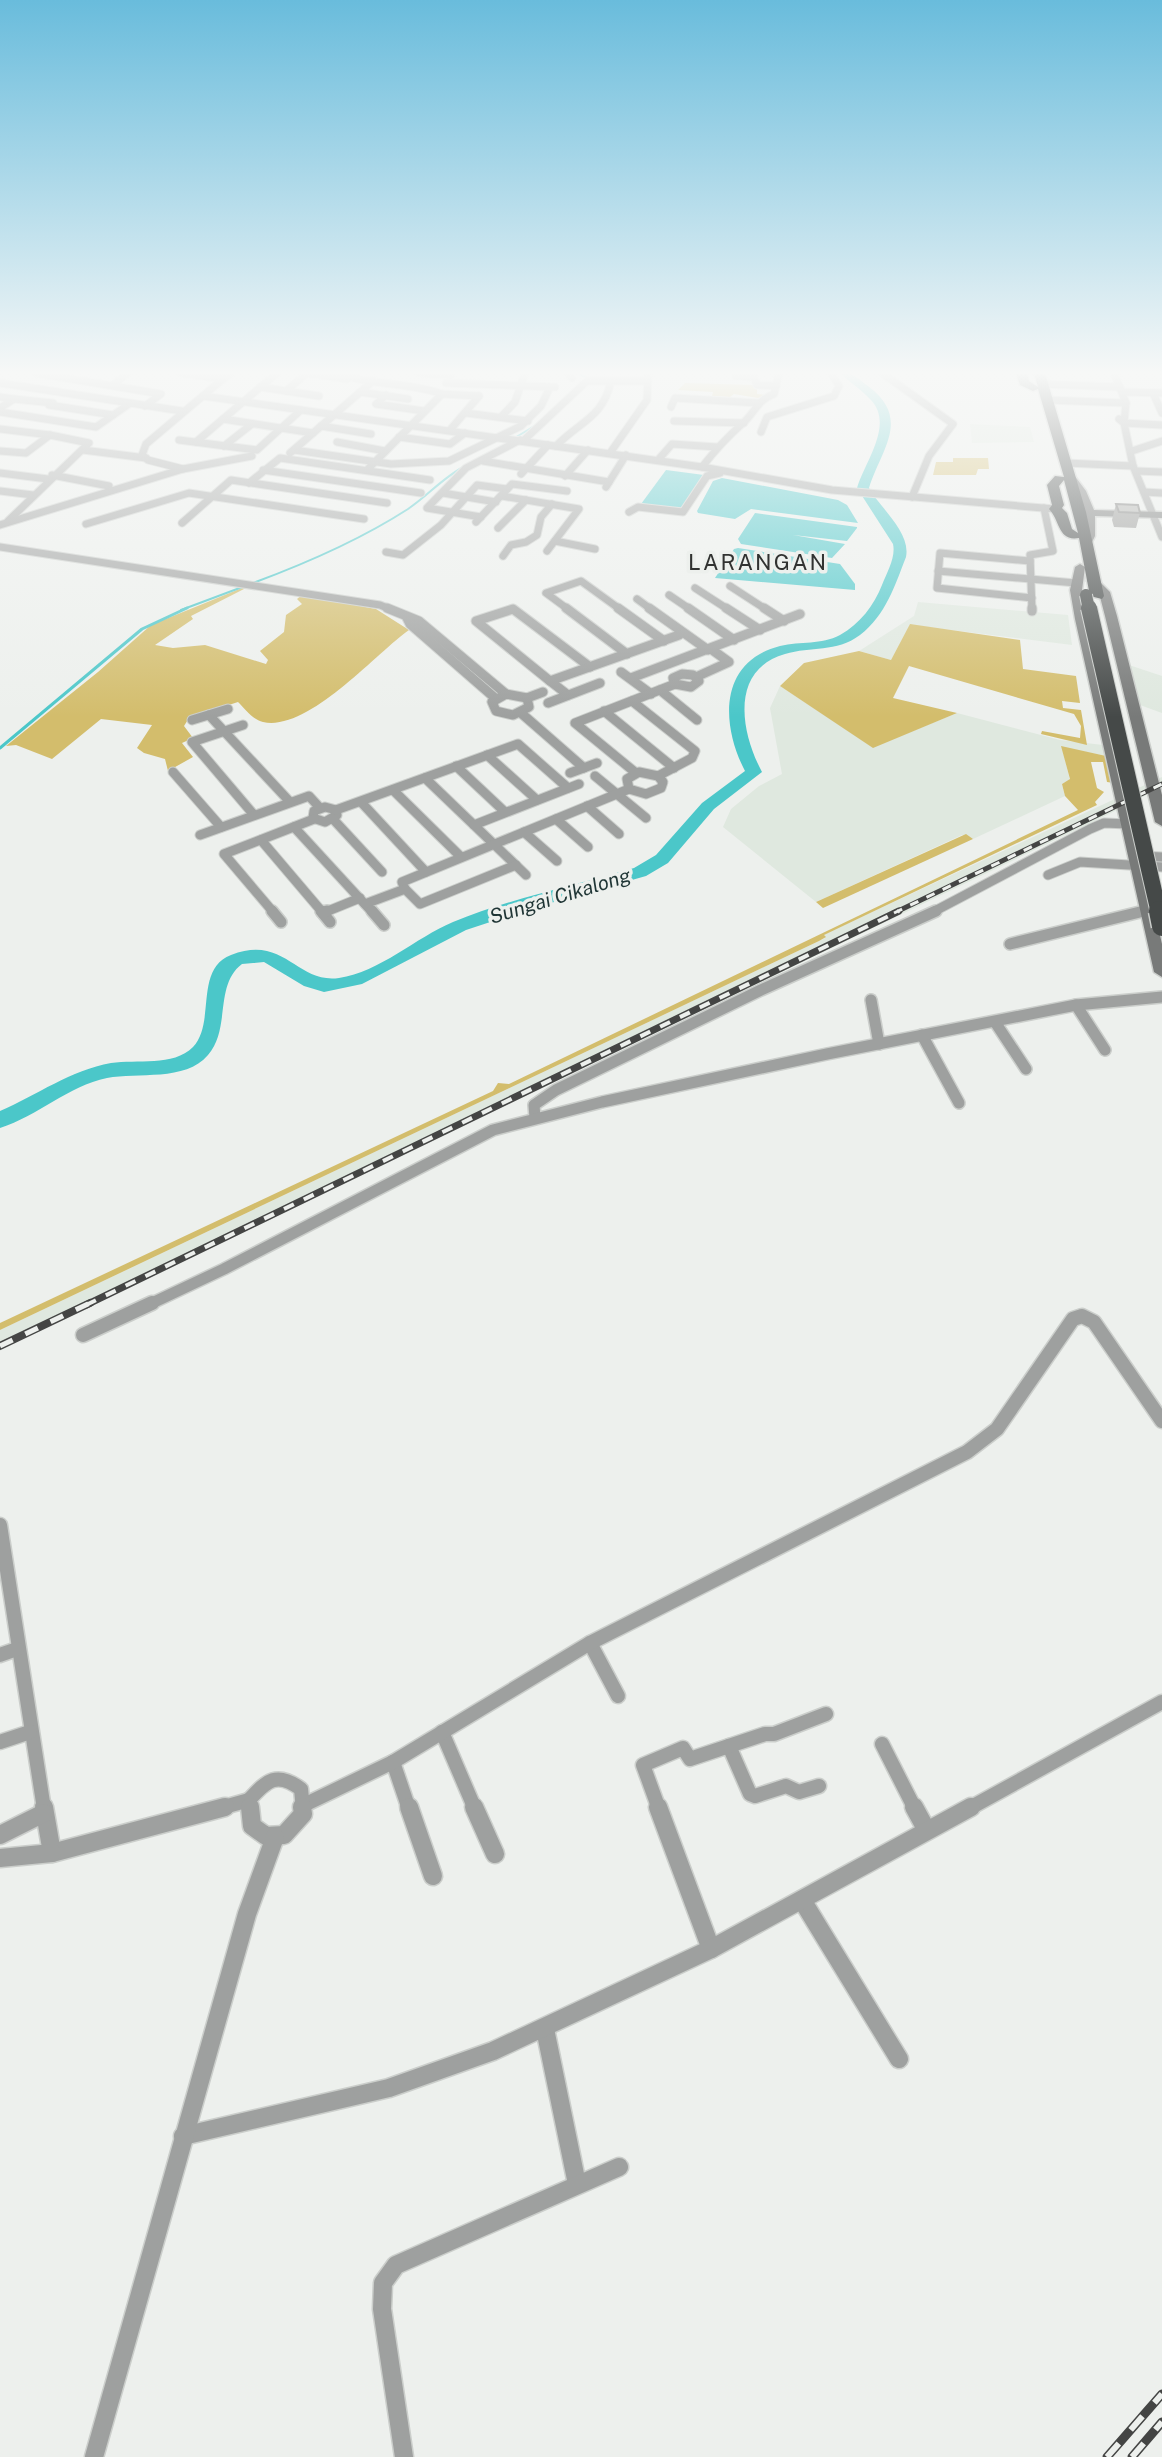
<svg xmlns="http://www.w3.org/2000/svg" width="1162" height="2457" viewBox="0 0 1162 2457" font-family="'Public Sans',sans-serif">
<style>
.built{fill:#dfe8df}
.green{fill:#d3bd6c}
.water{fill:#4bc7c9}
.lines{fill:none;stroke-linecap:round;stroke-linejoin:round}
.stream-far1{stroke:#4bc7c9;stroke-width:2}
.stream{stroke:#4bc7c9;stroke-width:3}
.river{fill:#4bc7c9;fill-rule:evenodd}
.street-far4-casing{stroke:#cbcecb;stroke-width:9}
.street-far3-casing{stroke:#cbcecb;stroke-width:11}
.street-far2-casing{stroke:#cbcecb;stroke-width:14}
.street-far1-casing{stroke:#cbcecb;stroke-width:17}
.street-casing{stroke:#cbcecb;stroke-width:21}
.secondary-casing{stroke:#cbcecb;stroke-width:3}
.highway-casing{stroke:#cbcecb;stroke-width:3}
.street-far4{stroke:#9ea09f;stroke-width:7}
.street-far3{stroke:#9ea09f;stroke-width:9}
.street-far2{stroke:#9ea09f;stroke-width:11}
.street-far1{stroke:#9ea09f;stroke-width:14}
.street{stroke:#9ea09f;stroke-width:18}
.secondary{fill:#787a79;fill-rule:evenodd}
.highway{fill:#454948;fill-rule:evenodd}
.rail-far3-casing{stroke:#444544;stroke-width:5}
.rail-far2-casing{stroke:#444544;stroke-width:7}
.rail-far1-casing{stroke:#444544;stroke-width:8}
.rail-casing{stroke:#444544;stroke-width:9}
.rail-far3{stroke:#edf0ed;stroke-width:3;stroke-dasharray:9;stroke-linecap:butt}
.rail-far2{stroke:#edf0ed;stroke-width:4;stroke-dasharray:11;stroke-linecap:butt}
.rail-far1{stroke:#edf0ed;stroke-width:5;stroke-dasharray:14;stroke-linecap:butt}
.rail{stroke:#edf0ed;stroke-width:6;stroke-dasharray:18;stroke-linecap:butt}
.highway-bridge-far2-casing{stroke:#cbcecb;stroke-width:14;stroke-linecap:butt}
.highway-bridge-far1-casing{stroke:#cbcecb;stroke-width:18;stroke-linecap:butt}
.highway-bridge-casing{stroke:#cbcecb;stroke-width:23;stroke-linecap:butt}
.highway-bridge-far2{stroke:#454948;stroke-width:12}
.highway-bridge-far1{stroke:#454948;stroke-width:16}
.highway-bridge{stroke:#454948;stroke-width:20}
.wall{fill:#979896}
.building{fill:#b0b1ae;stroke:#7b7c7a;stroke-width:2}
.labels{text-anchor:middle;stroke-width:7;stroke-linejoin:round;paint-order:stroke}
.far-water-label{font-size:20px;font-style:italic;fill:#1f3535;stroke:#edf0ed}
.far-quarter-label{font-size:22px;letter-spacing:2px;fill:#313231;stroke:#edf0ed}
</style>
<rect width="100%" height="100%" fill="#edf0ed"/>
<g class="built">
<polygon points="970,424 1030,427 1034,442 972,443"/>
<polygon points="918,602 1068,615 1072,645 910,625 891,660 859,651 914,616"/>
<polygon points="1129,665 1162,676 1162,713 1140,705"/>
<polygon points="780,686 873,747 957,713 1060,740 1103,745 1106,756 1062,747 1070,780 1062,784 1065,796 973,839 962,835 816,902 723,827 731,809 759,786 782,774 770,708"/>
<polygon points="1162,777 1162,787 1109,814 0,1349 0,1330 819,941 825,938 823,935"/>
</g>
<g class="green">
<polygon points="685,383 754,385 757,386 757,394 768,395 758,398 734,394 730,397 712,396 713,392 678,390"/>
<polygon points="953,458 988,458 989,469 978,469 976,475 933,475 936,462 953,462"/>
<path d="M242,588L258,589H244L191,616L193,619L155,645L173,648L205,645L266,664L268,660L260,651L284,632L286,615L302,604L297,599L302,595L376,609L409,630C375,654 308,732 263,722C252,719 245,709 238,702L189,718L184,726L193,738L182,743L193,757L168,771L165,759L144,753L137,748L152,725L101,719L52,759L16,745L6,746L98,672L151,625Z"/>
<polygon points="910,624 1020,640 1023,669 1076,676 1080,703 1062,701 1063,708 1081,710 1087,745 1041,734 1042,731 1080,738 1081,726 1074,714 909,666 893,698 957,713 873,748 780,686 804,663 859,651 891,660"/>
<polygon points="1061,746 1106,756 1114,783 1107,782 1103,762 1091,762 1097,788 1104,792 1095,802 1097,805 824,935 826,937 819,941 0,1330 0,1323 493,1091 498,1083 509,1084 1078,810 1065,796 1062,784 1070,779"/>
<polygon points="966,834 973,839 823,908 816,902"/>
</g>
<g class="water">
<polygon points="666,470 704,475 684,509 641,504"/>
<polygon points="722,478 838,500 847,505 858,523 751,509 735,519 698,513 697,511 713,481"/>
<polygon points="755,513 857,527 857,528 847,541 793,535 845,544 832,558 741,544 738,539"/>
<polygon points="738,548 840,564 855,584 855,590 715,578 734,549"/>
</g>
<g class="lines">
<g class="stream-far1">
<polyline points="576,373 586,377"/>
<polyline points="513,439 536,425"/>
<path d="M253,583C307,563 360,540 408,509C429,495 444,476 467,465"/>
<polyline points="181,610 245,586"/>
</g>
<polyline class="stream" points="0,748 142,629 187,608"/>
<path class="river" d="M841,373C854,373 858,379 868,386C912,419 881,449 869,488C880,508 911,532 906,557C895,585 886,615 860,635C836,653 811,646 785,654C729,670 741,733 762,772L714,809L668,863L646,876L533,908L466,930L362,984L324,992L304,986L264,962L242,964C214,985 231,1029 208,1055C185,1082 138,1072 107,1078C68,1086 38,1116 0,1128V1111C37,1095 71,1070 111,1063C137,1059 173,1067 193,1047C216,1023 194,969 231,955C285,934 296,984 339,978C380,972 415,938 453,922C511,898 574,886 634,868L656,855L702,803L745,771C721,725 718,662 780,646C801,641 821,645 840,635C860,624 874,605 882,585C887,572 896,557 893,544L857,488C865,461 895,424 870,399C861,389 850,383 841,373Z"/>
<g class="street-far4-casing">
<g id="street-far4">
<polyline points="36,373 161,394 145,406"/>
<polyline points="181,373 223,379"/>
<path d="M339,373C372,386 409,382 442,394L367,470"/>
<polyline points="420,373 451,375"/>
<polyline points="568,373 572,378"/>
<polyline points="736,373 736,376 754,377 757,385 776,386"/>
<polyline points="882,373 953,424 929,456 912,497"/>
<polyline points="1114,373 1126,403 1124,423 1133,466 1162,537"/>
<polyline points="0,383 182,411"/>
<polyline points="446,383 555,387"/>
<polyline points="114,384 128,373"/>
<polyline points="1042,384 1120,387"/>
<polyline points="260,387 319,396"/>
<polyline points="286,391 307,373 347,379"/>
<polyline points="360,392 408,399"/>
<polyline points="1122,392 1162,393"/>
<polyline points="1153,393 1162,413"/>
<polyline points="442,394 479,396"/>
<polyline points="386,395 376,404 424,411"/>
<polyline points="203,396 702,467 832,490 1055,509"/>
<polyline points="0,397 14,399 0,408"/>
<polyline points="14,399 53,403"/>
<polyline points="1047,400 1126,403"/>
<polyline points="49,405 113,415"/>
<polyline points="671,407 675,398 758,403"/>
<polyline points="0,412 96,427 129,404"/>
<polyline points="466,413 528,421"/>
<polyline points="501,417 515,402 525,373"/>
<polyline points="223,419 313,433"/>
<polyline points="1119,419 1124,423 1162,425"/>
<polyline points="674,421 744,423"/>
<polyline points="321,426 371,434"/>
<polyline points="0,429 50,435"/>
<polyline points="450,430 479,396"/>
<polyline points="761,432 767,417 834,396 839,386 831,373"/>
<polyline points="399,437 450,444 465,433"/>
<polyline points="179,440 257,450 301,410"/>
<polyline points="523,441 587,381 648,381"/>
<polyline points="196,442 277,373"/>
<polyline points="337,442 385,451"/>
<polyline points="224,446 252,424"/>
<path d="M556,446C580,421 603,418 611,381"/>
<polyline points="83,450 146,458"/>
<polyline points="294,450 391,464 449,461 521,426 541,406 550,387"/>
<polyline points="0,451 26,453 50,435 89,443 8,521"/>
<polyline points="1132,451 1162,441"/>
<polyline points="290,453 373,381"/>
<polyline points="610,453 647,400 648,373"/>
<polyline points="658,460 672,444 717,447"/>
<polyline points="483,461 609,482"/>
<polyline points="1066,463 1133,466"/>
<path d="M702,467C716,449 725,439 742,424C755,413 757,400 774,394L779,373"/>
<polyline points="183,469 148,460 142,455 146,444 230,373"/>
<polyline points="263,470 421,493"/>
<polyline points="1136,471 1162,472"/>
<polyline points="0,473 48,479"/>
<polyline points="521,474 548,445"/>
<polyline points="52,475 109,486"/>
<polyline points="565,476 588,450"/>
<polyline points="249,483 280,458 430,480"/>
<polyline points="606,487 626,455"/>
<polyline points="0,491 33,495"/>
<polyline points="1144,492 1162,493"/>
<polyline points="443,493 496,502"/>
<polyline points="502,496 579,509 547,551"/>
<polyline points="629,512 638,507 683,512 707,476 720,473"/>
<polyline points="481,517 427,508 466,468 520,440"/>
<polyline points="476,522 512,484 567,491"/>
<polyline points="182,523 231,480 387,503"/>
<polyline points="86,524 189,493 364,519"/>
<polyline points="0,525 183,469 252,456"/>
<polyline points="498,528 526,500"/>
<polyline points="555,541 595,549"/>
<polyline points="0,547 380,605 392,610"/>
<polyline points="386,552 403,555 441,525 477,485 507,489"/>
<polyline points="503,556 511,545 526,542 537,535 541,517 552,504"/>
<polyline points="1030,561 940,553 937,588 1032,598"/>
<polyline points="938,571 1076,583"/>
<polyline points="730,586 767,610"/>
<polyline points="695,588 729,610"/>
<polyline points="669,595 691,610"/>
<polyline points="637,599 652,610"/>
<polyline points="510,610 514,610"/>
<polyline points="569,610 546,593 581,581 621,610"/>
<polyline points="1032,610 1030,555 1053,551 1044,508"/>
</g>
</g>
<g class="street-far3-casing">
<g id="street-far3">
<polyline points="387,608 419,621 506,694"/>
<polyline points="566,608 627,654"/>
<polyline points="618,608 664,641"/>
<polyline points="649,608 708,650"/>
<polyline points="688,608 734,640"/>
<polyline points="726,608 760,630"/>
<polyline points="764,608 784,621"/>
<polyline points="1032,608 1032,611"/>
<polyline points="407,618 410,624 495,698"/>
<polyline points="621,672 651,694"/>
<polygon points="682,674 693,675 699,681 691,687 675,684 673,678"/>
<polyline points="696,677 729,662 711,649"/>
<polyline points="631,678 800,614"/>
<polyline points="550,681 476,621 513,609 590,667"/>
<polyline points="660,690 697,720"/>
<polygon points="506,694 527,698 529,707 513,715 496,711 492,702"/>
<polyline points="568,695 550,681 679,635"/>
<polyline points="527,698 543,692"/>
<polyline points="632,701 695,751 692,758 658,776"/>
<polyline points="548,703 600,683"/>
<polyline points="604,711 674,768"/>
<polyline points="521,713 584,768"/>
<polyline points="209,715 290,802"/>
<polyline points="192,720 228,709"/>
<polyline points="243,725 192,742 254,815"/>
<polyline points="487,755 537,800"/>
<polyline points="456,766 505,812"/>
<polyline points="173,772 221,827"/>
<polygon points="639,772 658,776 663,782 661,788 646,794 629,789 627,779"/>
<polyline points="570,773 597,763"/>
<polyline points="636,773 575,723 675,684"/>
<polyline points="595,776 646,818"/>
<polyline points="425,778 526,875"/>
<polyline points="393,790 461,857"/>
<polyline points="361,802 426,872"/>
<polyline points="587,806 619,834"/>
<polygon points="325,807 336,810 337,815 325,822 313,818 314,811"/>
<polyline points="336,810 518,744 568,788"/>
<polyline points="333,819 382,872"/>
<polyline points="556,819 588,847"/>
<polyline points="474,825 579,784"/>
<polyline points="294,827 373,913"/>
<polyline points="524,832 557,861"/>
<polyline points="200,835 309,796 320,808"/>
<polyline points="261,840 323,913"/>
<polyline points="1141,856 1162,857"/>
<polyline points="1048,875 1080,862 1162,867"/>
<polyline points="405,889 402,882 629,789"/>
<polyline points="365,904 405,889 420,904 516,865"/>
<polyline points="274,913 224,854 314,819"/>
<polyline points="323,913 360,898"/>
<polyline points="931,913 1090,829 1104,823 1128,824"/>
<polyline points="1136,913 1146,911"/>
</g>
</g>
<g class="street-far2-casing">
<g id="street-far2">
<polyline points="272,911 281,922"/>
<polyline points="321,911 330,922"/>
<polyline points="372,911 384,925"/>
<polyline points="323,913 327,911"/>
<polyline points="1010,944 1144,911"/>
<polyline points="871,1000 879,1044"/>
<polyline points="1076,1005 1105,1050"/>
<polyline points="995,1022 1026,1069"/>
<polyline points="922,1035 959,1103"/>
<polyline points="535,1118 534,1105 556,1090 761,990 936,911"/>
<polyline points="148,1305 224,1269 493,1130 602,1102 827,1054 1076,1005 1162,997"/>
</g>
</g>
<g class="street-far1-casing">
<g id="street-far1">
<polyline points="83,1335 152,1303"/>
<polyline points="0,1525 44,1809"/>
<polyline points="590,1643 618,1696"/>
<polyline points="0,1655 17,1649"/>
<polyline points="442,1732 475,1809"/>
<polyline points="0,1742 30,1732"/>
<polyline points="882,1744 915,1809"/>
<polyline points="729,1746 750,1794 755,1796 786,1786 799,1792 819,1786"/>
<polyline points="393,1762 409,1809"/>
<polyline points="304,1805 393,1762 590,1643 967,1452 997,1429 1073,1319 1082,1316 1094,1322 1162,1421"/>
<polyline points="217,1809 249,1800"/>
<path d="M250,1809L249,1800C267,1780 277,1771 301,1789L303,1809"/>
<polyline points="659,1809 643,1765 683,1748 690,1759 765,1734 774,1734 826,1714"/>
<polyline points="968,1809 1162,1702"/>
</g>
</g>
<g class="street-casing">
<g id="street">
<polyline points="44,1807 52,1853 225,1807"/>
<polyline points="250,1807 252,1826 266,1836 284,1835 303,1814 302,1807"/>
<polyline points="409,1807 433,1876"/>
<polyline points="474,1807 495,1854"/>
<polyline points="658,1807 711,1949"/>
<polyline points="914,1807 926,1829"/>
<polyline points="0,1835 44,1813"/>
<polyline points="0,1858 52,1853"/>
<polyline points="802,1900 899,2059"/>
<polyline points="545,2029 577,2184"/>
<polyline points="183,2136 389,2088 493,2051 711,1949 971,1807"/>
<polyline points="94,2457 247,1914 275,1837"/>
<polyline points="404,2457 382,2309 383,2283 396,2265 619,2167"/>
</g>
</g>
<g class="secondary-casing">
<g id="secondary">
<polygon points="1066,475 1074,475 1086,491 1094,510 1162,512 1162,518 1095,516 1095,536 1090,546 1082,546 1086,527 1083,509"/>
<polygon points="1080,564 1085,567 1082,590 1087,619 1162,944 1162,977 1154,972 1075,619 1070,590 1075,567"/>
<polygon points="1089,579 1097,579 1110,592 1117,616 1162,795 1162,826 1155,822 1105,616 1099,593 1087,581"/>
</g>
</g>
<g class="highway-casing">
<path id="highway" d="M1016,373H1027L1029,381L1038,387L1034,373H1045L1086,512L1104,596L1102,599L1090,596L1079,538C1058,542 1060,520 1049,509L1052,505L1047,485L1055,476L1064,477L1038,389L1033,391L1020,385ZM1064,480L1078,533L1072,529L1067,513L1062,508L1064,505L1059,486Z"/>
</g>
<use href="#street-far4" class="street-far4"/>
<use href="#street-far3" class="street-far3"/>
<use href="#street-far2" class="street-far2"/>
<use href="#street-far1" class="street-far1"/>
<use href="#street" class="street"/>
<use href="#secondary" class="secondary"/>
<use href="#highway" class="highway"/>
<g class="rail-far3-casing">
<polyline id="rail-far3" points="894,913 1162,784"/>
</g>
<g class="rail-far2-casing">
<polyline id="rail-far2" points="86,1305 899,911"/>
</g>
<g class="rail-far1-casing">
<polyline id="rail-far1" points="0,1346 90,1303"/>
</g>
<g class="rail-casing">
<g id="rail">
<polyline points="1107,2457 1162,2394"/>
<polyline points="1132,2457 1162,2422"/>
</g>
</g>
<use href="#rail-far3" class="rail-far3"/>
<use href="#rail-far2" class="rail-far2"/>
<use href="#rail-far1" class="rail-far1"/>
<use href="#rail" class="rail"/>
<g class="highway-bridge-far2-casing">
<polyline id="highway-bridge-far2" points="1086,595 1089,610"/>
</g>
<g class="highway-bridge-far1-casing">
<polyline id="highway-bridge-far1" points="1089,608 1159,913"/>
</g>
<g class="highway-bridge-casing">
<polyline id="highway-bridge" points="1159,911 1162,926"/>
</g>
<use href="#highway-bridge-far2" class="highway-bridge-far2"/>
<use href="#highway-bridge-far1" class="highway-bridge-far1"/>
<use href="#highway-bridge" class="highway-bridge"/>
</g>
<polygon class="wall" points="1116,504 1140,513 1136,528 1114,527 1112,520"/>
<polygon class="building" points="1116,504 1138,505 1140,513 1119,512"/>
<linearGradient id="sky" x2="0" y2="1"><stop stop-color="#69bcdc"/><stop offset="0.52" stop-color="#f7f8f7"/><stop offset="1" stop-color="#f7f8f7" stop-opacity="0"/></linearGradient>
<rect width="1162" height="717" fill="url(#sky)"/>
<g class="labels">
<g class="far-water-label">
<text transform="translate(560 896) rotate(-17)" y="7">Sungai Cikalong</text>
</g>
<g class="far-quarter-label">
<text x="758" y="570">LARANGAN</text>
</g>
</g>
</svg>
